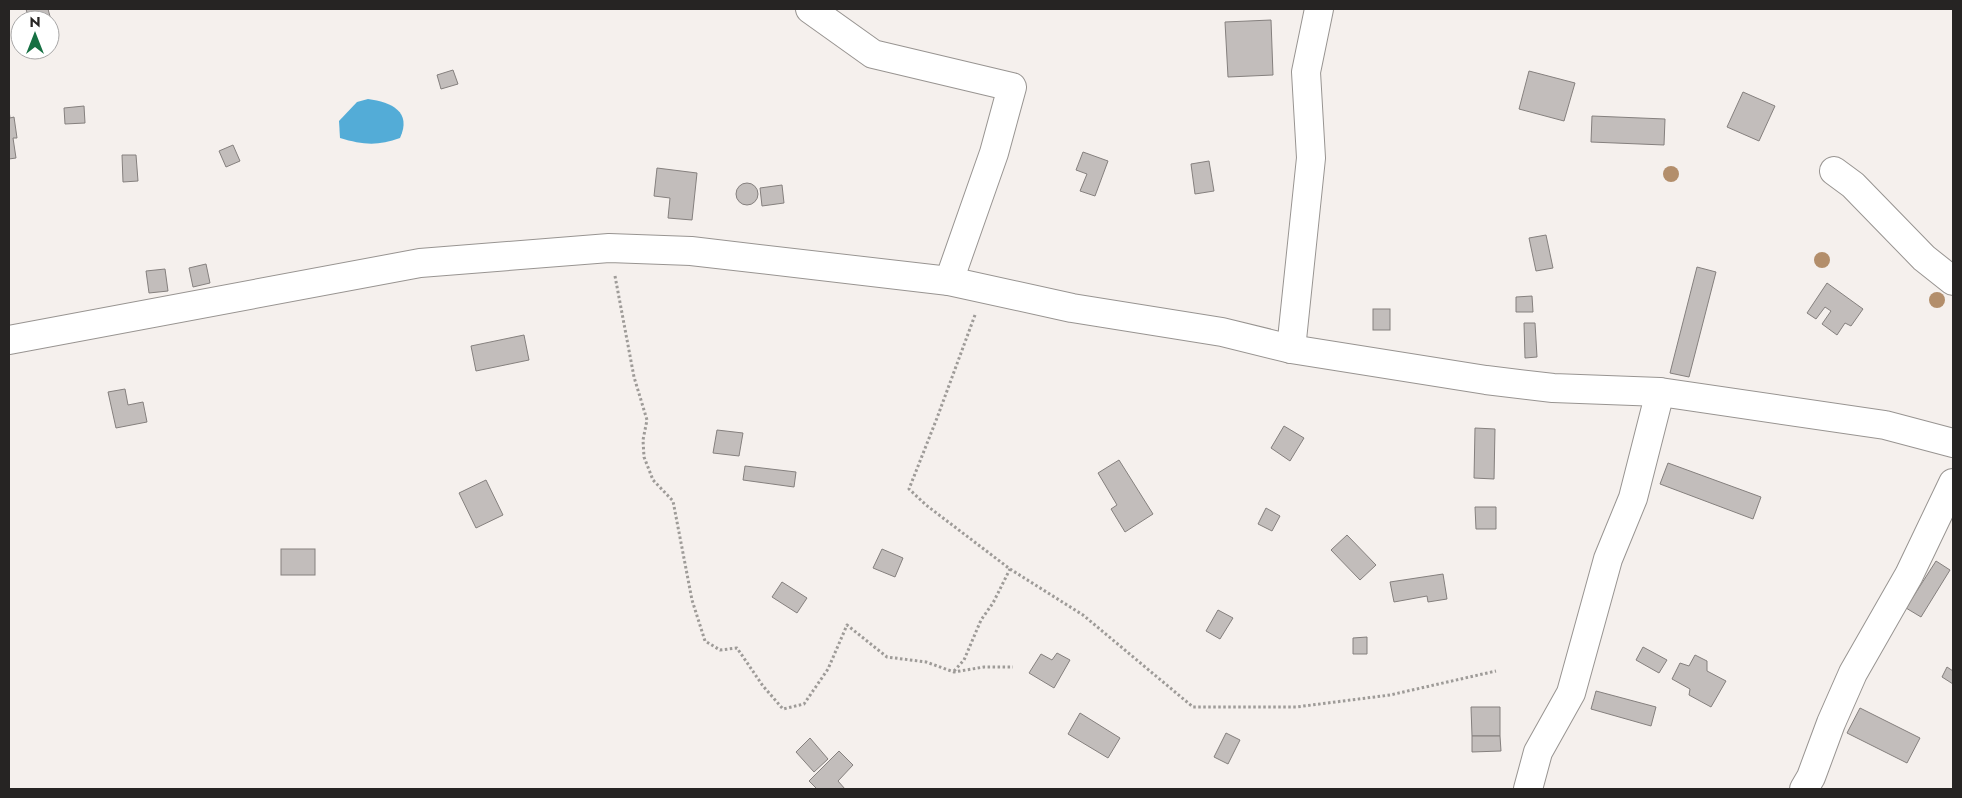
<svg xmlns="http://www.w3.org/2000/svg" width="1962" height="798" viewBox="0 0 1962 798" font-family="Jost,sans-serif">
<style>
.water{fill:#53acd7}
.building{fill:#c2bdbb;stroke:#85807e}
.lines{fill:none;stroke-linecap:round;stroke-linejoin:round}
.minor-casing{stroke:#989491;stroke-width:30}
.path{stroke:#9e9b98;stroke-width:3;stroke-dasharray:2.5 2.5;stroke-linecap:butt}
.minor{stroke:#fff;stroke-width:28}
.tree{fill:#b38e6b}
</style>
<rect width="100%" height="100%" fill="#f5f0ed"/>
<path class="water" d="M368,99C392,102 412,112 400,138C378,146 363,145 340,138L339,121L357,102Z"/>
<g class="building">
<polygon points="26,9 48,9 51,20 29,20"/>
<polygon points="1271,20 1273,75 1228,77 1225,22"/>
<polygon points="453,70 458,84 441,89 437,75"/>
<polygon points="1529,71 1575,83 1564,121 1519,109"/>
<polygon points="1743,92 1775,106 1759,141 1727,127"/>
<polygon points="84,106 85,123 65,124 64,108"/>
<polygon points="9,110 10,118 14,117 17,138 13,138 16,158 9,159"/>
<polygon points="1592,116 1665,119 1664,145 1591,142"/>
<polygon points="233,145 240,161 226,167 219,151"/>
<polygon points="1083,152 1108,161 1095,196 1080,191 1087,174 1076,170"/>
<polygon points="122,155 136,155 138,181 123,182"/>
<polygon points="1209,161 1214,191 1195,194 1191,164"/>
<polygon points="657,168 697,173 692,220 668,218 670,198 654,196"/>
<circle cx="747" cy="194" r="11"/>
<polygon points="782,185 784,203 762,206 760,188"/>
<polygon points="1546,235 1553,268 1536,271 1529,238"/>
<polygon points="206,264 210,283 193,287 189,268"/>
<polygon points="1697,267 1716,272 1689,377 1670,373"/>
<polygon points="165,269 168,291 149,293 146,271"/>
<polygon points="1827,283 1863,309 1851,326 1845,323 1837,335 1822,324 1831,311 1825,307 1816,319 1807,313"/>
<polygon points="1532,296 1533,312 1516,312 1516,297"/>
<rect x="1373" y="309" width="17" height="21"/>
<polygon points="1524,323 1535,323 1537,357 1525,358"/>
<polygon points="524,335 529,360 476,371 471,346"/>
<polygon points="125,389 128,405 143,402 147,422 116,428 108,392"/>
<polygon points="1284,426 1304,438 1290,461 1271,448"/>
<polygon points="1475,428 1495,429 1494,479 1474,478"/>
<polygon points="717,430 743,433 739,456 713,453"/>
<polygon points="1119,460 1153,514 1125,532 1111,509 1117,505 1098,473"/>
<polygon points="1668,463 1761,497 1753,519 1660,484"/>
<polygon points="745,466 796,472 794,487 743,480"/>
<polygon points="486,480 503,515 476,528 459,493"/>
<polygon points="1475,507 1496,507 1496,529 1476,529"/>
<polygon points="1266,508 1280,516 1272,531 1258,524"/>
<polygon points="1347,535 1376,565 1360,580 1331,550"/>
<rect x="281" y="549" width="34" height="26"/>
<polygon points="882,549 903,558 895,577 873,568"/>
<polygon points="1936,561 1950,570 1921,617 1906,608"/>
<polygon points="1443,574 1447,599 1428,602 1427,596 1394,602 1390,582"/>
<polygon points="782,582 807,598 797,613 772,597"/>
<polygon points="1218,610 1233,618 1220,639 1206,631"/>
<polygon points="1367,637 1367,654 1353,654 1353,638"/>
<polygon points="1643,647 1667,660 1659,673 1636,660"/>
<polygon points="1057,653 1070,660 1054,688 1029,673 1041,654 1052,660"/>
<polygon points="1695,655 1707,661 1707,671 1726,681 1711,707 1689,695 1690,689 1672,679 1680,663 1689,666"/>
<polygon points="1947,667 1953,671 1953,684 1942,677"/>
<polygon points="1596,691 1656,707 1651,726 1591,709"/>
<polygon points="1471,707 1500,707 1500,736 1472,736"/>
<polygon points="1860,708 1920,738 1907,763 1847,733"/>
<polygon points="1080,713 1120,738 1108,758 1068,734"/>
<polygon points="1226,733 1240,740 1228,764 1214,757"/>
<polygon points="1472,736 1500,736 1501,751 1472,752"/>
<polygon points="810,738 828,759 814,772 796,752"/>
<polygon points="839,751 853,765 838,781 845,789 817,789 809,781"/>
</g>
<g class="lines">
<g class="minor-casing">
<g id="minor">
<polyline points="810,9 873,54 1012,87 994,153 949,281"/>
<polyline points="1834,171 1853,185 1924,258 1953,281"/>
<polyline points="9,340 420,263 609,248 691,251 949,281 1072,308 1222,332 1291,349 1486,380 1553,388 1660,392 1885,425 1953,443"/>
<polyline points="1291,349 1311,158 1306,72 1319,9"/>
<polyline points="1528,789 1538,752 1571,693 1608,559 1633,498 1660,392"/>
<polyline points="1804,789 1811,777 1831,723 1853,673 1909,575 1953,483"/>
</g>
</g>
<g class="path">
<polyline points="615,276 634,377 647,420 643,440 644,457 653,480 673,501 692,600 705,641 720,650 737,648 763,686 783,709 804,704 828,669 847,625 887,657 926,662 954,672 984,667 1013,667"/>
<polyline points="975,315 937,418 909,489 926,505 1010,569 1083,615 1193,707 1296,707 1390,695 1496,671"/>
<polyline points="954,671 964,660 981,620 993,603 1010,569"/>
</g>
<use href="#minor" class="minor"/>
</g>
<g class="tree">
<circle cx="1671" cy="174" r="8"/>
<circle cx="1822" cy="260" r="8"/>
<circle cx="1937" cy="300" r="8"/>
</g>
<rect width="1962" height="798" fill="none" stroke="#262423" stroke-width="20"/>
<g transform="translate(35 35)"><circle r="24" fill="#ffffff" stroke="#a8a7a7"/>
<path d="M0-4L9 19L0 12L-9 19Z" fill="#167043"/>
<text y="-8" font-size="14" font-weight="bold" text-anchor="middle" fill="#262423">N</text>
</g>
</svg>
